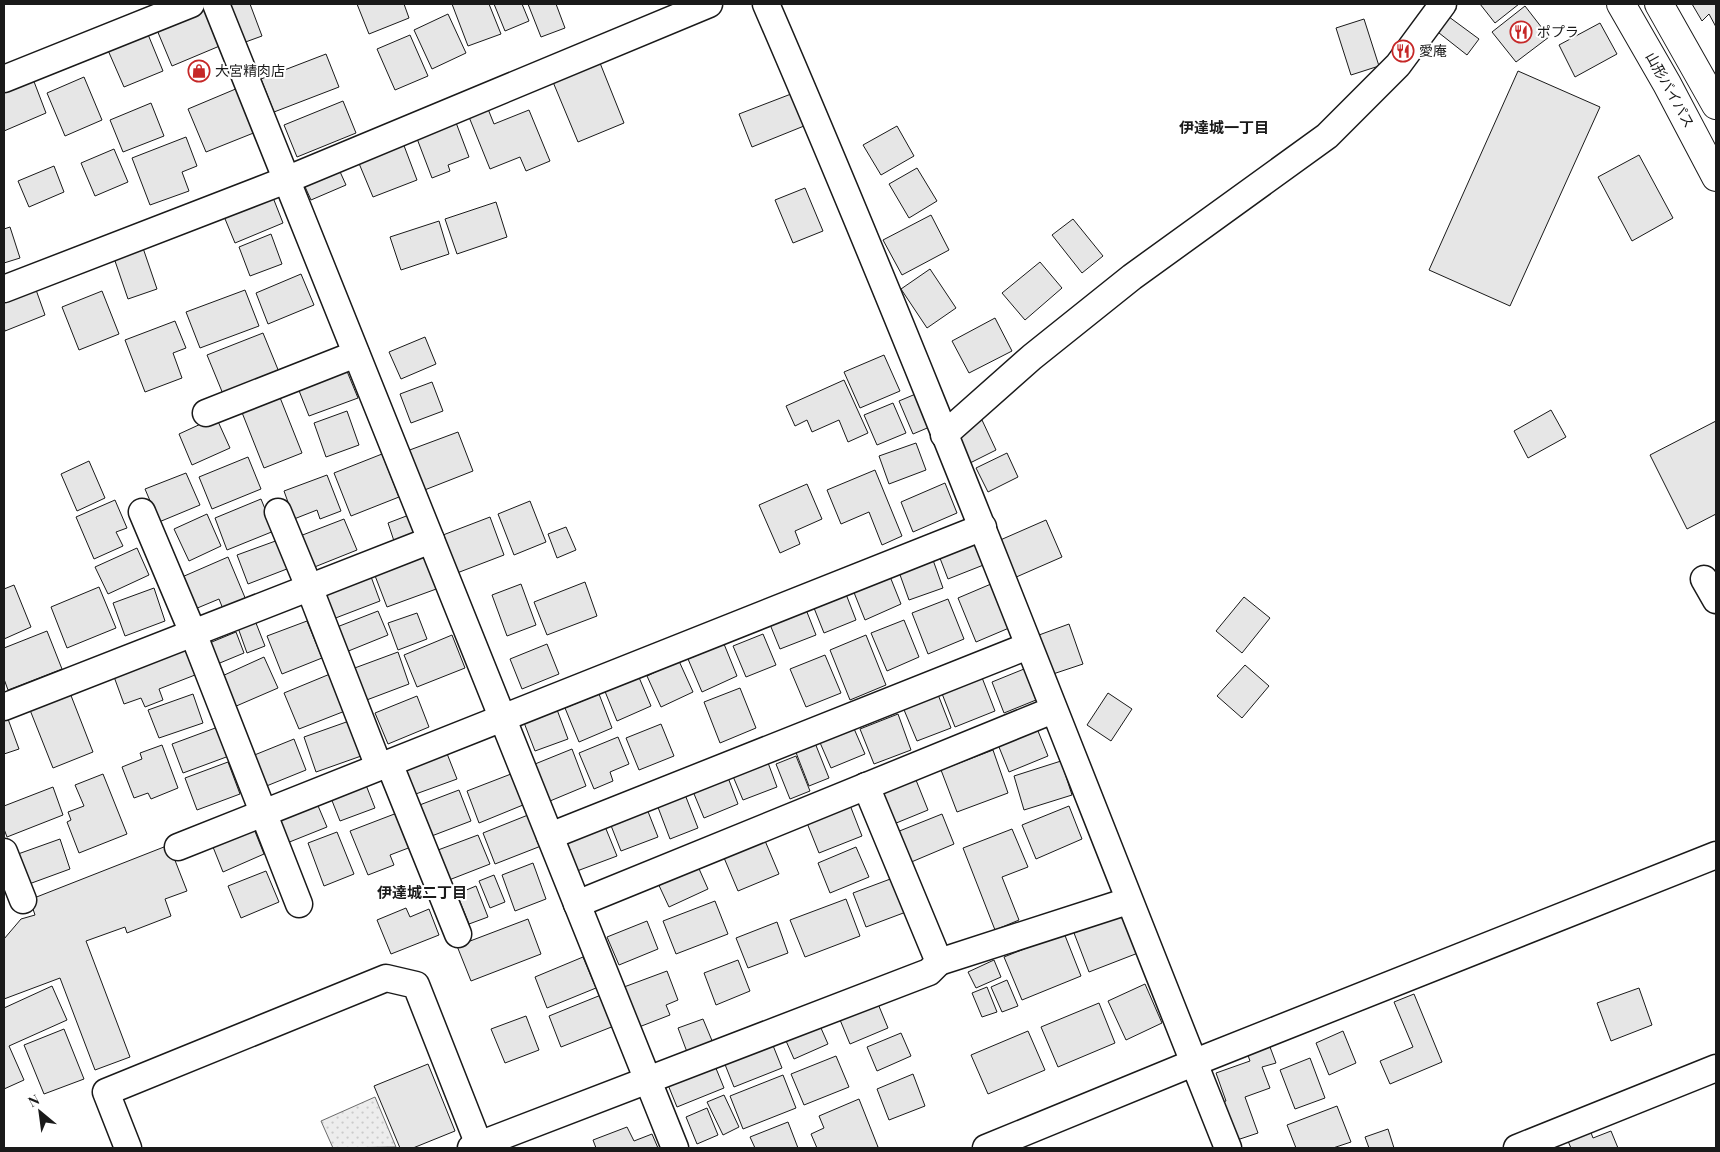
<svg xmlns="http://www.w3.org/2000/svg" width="1720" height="1152" viewBox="0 0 1720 1152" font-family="'Playfair Display','Noto Sans JP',serif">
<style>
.park{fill:url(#park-dots);stroke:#6a6a6a}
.building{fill:#e6e6e6;stroke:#1a1a1a}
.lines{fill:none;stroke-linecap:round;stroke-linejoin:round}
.minor-casing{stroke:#1a1a1a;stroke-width:29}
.highway-casing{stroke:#1a1a1a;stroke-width:30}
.minor{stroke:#fff;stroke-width:26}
.highway{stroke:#fff;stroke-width:28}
.labels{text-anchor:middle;stroke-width:4;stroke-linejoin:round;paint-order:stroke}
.poi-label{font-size:14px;fill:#1a1a1a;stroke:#fff;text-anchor:start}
.street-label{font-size:14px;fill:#1a1a1a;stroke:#fff}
.neighbourhood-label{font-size:15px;font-weight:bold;fill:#1a1a1a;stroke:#fff}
</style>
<defs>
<pattern id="park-dots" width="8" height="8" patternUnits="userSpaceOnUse" patternTransform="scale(1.25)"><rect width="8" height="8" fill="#ededed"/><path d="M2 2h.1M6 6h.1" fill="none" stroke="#cbcbcb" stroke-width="1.8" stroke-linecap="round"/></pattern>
</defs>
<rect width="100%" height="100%" fill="#fff"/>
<polygon class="park" points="375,1097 396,1147 333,1148 321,1121"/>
<g class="building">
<polygon points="225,4 250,4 262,36 240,44"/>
<polygon points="357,4 404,4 409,18 369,34"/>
<polygon points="452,4 489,4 501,34 468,46"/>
<polygon points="494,4 522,4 529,21 505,31"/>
<polygon points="528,4 556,4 565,28 541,37"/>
<polygon points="1480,4 1519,4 1495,23"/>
<polygon points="1692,4 1716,4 1716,27 1709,14 1702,21"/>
<polygon points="1525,6 1549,37 1516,62 1492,32"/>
<polygon points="207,9 222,45 172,66 157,30"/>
<polygon points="448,14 466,53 432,69 414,30"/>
<polygon points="1445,14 1479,39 1467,55 1434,29"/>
<polygon points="1364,19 1379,66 1351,75 1336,28"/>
<polygon points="1600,23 1617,54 1575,77 1559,45"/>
<polygon points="147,32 163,71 124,87 107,48"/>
<polygon points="410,35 428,76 395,90 377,49"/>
<polygon points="326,54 339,87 274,112 261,79"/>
<polygon points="600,63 624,123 578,142 553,82"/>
<polygon points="1518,71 1600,107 1510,306 1429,270"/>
<polygon points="84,77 102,120 65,136 47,93"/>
<polygon points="33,79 46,113 4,131 4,91"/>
<polygon points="238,88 256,132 206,152 188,109"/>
<polygon points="791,94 804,126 752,147 739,114"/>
<polygon points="343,101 356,133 297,157 284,125"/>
<polygon points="151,103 164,136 123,152 110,120"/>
<polygon points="488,109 494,124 529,110 550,161 526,171 520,157 490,169 469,117"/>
<polygon points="455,120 469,157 448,165 450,171 432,178 416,136"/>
<polygon points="897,126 914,156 881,175 863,145"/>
<polygon points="186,137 197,166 182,172 189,191 150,205 132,158"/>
<polygon points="403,143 417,180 373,197 358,161"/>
<polygon points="114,149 128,182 95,196 81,163"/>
<polygon points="1639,155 1673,218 1632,241 1598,177"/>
<polygon points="337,165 346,185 311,200 302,180"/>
<polygon points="54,166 64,192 29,207 18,181"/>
<polygon points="917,168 937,201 909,218 889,184"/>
<polygon points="805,188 823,231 793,243 775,200"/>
<polygon points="272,195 283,223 235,243 223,214"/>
<polygon points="496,202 507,237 457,254 445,219"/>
<polygon points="931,215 949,250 902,275 883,240"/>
<polygon points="1073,219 1103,256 1082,273 1052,235"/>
<polygon points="439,221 449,254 401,270 390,237"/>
<polygon points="10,227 20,258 4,263 4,229"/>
<polygon points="271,234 282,264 250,276 239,247"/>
<polygon points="143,248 157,289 128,299 114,258"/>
<polygon points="1040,262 1062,288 1025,320 1002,293"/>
<polygon points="930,269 956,308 927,328 901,289"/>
<polygon points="301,274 314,305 268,324 256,293"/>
<polygon points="35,287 45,315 5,331 4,327 4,299"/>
<polygon points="245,290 259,326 200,348 186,312"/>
<polygon points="102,291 119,334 79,350 62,307"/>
<polygon points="995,318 1012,351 969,373 952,341"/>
<polygon points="175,321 186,348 173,353 182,378 145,392 125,340"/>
<polygon points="263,333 279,372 223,394 207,355"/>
<polygon points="425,337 436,364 401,379 389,352"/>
<polygon points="884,355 900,391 860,408 844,372"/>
<polygon points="344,364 358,398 309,416 296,383"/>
<polygon points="844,380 868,433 848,442 839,420 812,432 807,420 795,426 786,406"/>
<polygon points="432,382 443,411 411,423 400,394"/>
<polygon points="918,393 932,426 913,434 899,401"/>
<polygon points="279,395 302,453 264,468 241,410"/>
<polygon points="893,403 906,433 877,445 864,415"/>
<polygon points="1551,410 1566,437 1528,458 1514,431"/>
<polygon points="347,411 359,445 326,457 314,423"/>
<polygon points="216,417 230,448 192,465 179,434"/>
<polygon points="982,420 996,450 968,464 954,434"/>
<polygon points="1716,421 1716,514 1687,529 1650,455"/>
<polygon points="458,432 473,471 422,491 407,451"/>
<polygon points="916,443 926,470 889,484 879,456"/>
<polygon points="1007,453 1018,477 988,492 976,468"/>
<polygon points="382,454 399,497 351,516 334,473"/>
<polygon points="248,457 261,489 212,509 199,477"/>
<polygon points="89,461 105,498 77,511 61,474"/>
<polygon points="875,470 902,536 882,545 869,512 841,524 827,490"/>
<polygon points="186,473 200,505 159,522 145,489"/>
<polygon points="327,475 341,511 320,519 317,510 294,519 284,491"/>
<polygon points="945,483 957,513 913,532 901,502"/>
<polygon points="807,484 822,519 795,531 800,544 780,553 759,505"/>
<polygon points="261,499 274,531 227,550 215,518"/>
<polygon points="115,500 127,528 116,532 123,546 94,559 76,517"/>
<polygon points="530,501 546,542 514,555 498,514"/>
<polygon points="207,514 221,546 189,561 174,529"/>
<polygon points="409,515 416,533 394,541 388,523"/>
<polygon points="490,517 504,555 457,573 443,535"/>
<polygon points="344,519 357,550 312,568 300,536"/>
<polygon points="1046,520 1062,557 1014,578 998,541"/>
<polygon points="566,527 576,550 557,558 548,534"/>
<polygon points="975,538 986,564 948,579 938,553"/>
<polygon points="281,539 292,567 248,584 237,555"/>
<polygon points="137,548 149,575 108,594 95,567"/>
<polygon points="426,553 439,588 387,607 374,573"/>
<polygon points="228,557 246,600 223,609 219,599 195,609 182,577"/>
<polygon points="933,560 943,588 909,600 899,572"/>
<polygon points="370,574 380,601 333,619 323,592"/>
<polygon points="889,574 901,604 865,620 853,590"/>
<polygon points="585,582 597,616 547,635 534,602"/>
<polygon points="521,584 536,625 507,636 492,595"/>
<polygon points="991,584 1009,628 976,642 958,598"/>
<polygon points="14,585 31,627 4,639 4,589"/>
<polygon points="99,587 116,628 67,648 51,607"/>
<polygon points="154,588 165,621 125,636 113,603"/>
<polygon points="844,589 856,620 824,633 812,603"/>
<polygon points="1244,597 1270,618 1242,653 1216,631"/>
<polygon points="948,599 964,639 928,654 912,613"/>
<polygon points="805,607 816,635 780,649 769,622"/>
<polygon points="378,611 388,635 346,652 337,627"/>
<polygon points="417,613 427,639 398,650 388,623"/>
<polygon points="254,618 265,646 247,653 237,625"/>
<polygon points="904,620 919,657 887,671 871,633"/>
<polygon points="307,621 322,658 282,674 267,636"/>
<polygon points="1069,624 1083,664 1053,674 1039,635"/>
<polygon points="47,631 62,669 8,690 4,679 4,648"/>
<polygon points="236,632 244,653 215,665 207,644"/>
<polygon points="763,634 776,665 746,677 733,646"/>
<polygon points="452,635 465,668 417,687 404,655"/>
<polygon points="866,635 886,685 850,700 830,650"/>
<polygon points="547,644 559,674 522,689 510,659"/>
<polygon points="724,644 737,676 702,692 688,659"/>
<polygon points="184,647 195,675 159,689 163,700 145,707 141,698 124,704 113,674"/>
<polygon points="398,652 409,684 364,701 352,669"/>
<polygon points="825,655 841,693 806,707 790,669"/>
<polygon points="264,657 278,688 234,707 220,677"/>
<polygon points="679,661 693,692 661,707 647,676"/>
<polygon points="1245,665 1269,686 1242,718 1217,696"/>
<polygon points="1024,669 1036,700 1004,713 992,682"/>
<polygon points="330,674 345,711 299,729 284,693"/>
<polygon points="638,675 651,706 617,721 604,689"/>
<polygon points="981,675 995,711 955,727 941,691"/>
<polygon points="740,688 756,728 720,743 704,702"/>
<polygon points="937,692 951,728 917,741 902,705"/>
<polygon points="70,693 93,752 53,768 30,710"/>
<polygon points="1108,693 1132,709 1111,741 1087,725"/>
<polygon points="193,694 203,723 159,738 148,710"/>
<polygon points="599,694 612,728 579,742 565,708"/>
<polygon points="417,696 429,727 388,744 375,713"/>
<polygon points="556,707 568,739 535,751 523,720"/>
<polygon points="898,714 911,750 874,764 860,729"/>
<polygon points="8,719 19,749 4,754 4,720"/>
<polygon points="352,720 364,755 316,772 304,737"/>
<polygon points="661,724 674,756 639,770 626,738"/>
<polygon points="852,724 865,754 831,768 818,738"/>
<polygon points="1036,726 1048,756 1009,772 997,742"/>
<polygon points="218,727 229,756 183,773 172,744"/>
<polygon points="618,737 629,764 610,772 613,781 594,789 579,753"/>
<polygon points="294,739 306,770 264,787 252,756"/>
<polygon points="815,743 829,778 809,786 795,750"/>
<polygon points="162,745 178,788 151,799 148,793 134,798 122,767 142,759 140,753"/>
<polygon points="572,749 586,786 550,801 535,764"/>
<polygon points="993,750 1008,793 957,812 941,770"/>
<polygon points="446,751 457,779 413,795 403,767"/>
<polygon points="796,756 810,791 790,799 776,764"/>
<polygon points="767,760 777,787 743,800 732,774"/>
<polygon points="1061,761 1072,795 1024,810 1014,776"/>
<polygon points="228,762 240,794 197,810 185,778"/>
<polygon points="103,774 127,834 79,853 67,822 71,820 68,812 84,806 75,785"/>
<polygon points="511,774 523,805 479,823 467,791"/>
<polygon points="727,775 738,804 704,818 692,789"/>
<polygon points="914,775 928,810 889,826 875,791"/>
<polygon points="364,780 375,808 340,821 329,793"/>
<polygon points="53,787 63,815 7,837 4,829 4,806"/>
<polygon points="459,790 471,821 429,837 417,806"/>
<polygon points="684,792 698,828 670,839 656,802"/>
<polygon points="848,800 862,836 819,853 805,818"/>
<polygon points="316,801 327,827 287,843 276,817"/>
<polygon points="1069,806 1082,839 1036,859 1022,825"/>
<polygon points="647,809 658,837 621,851 610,823"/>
<polygon points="397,813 411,847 390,855 394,865 368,875 350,831"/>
<polygon points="942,814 954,844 909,863 897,832"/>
<polygon points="528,815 541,846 495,864 483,833"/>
<polygon points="252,824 264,854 223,872 211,842"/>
<polygon points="604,824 617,856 577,871 564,839"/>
<polygon points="1012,829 1028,867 1002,877 1019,920 995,930 963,848"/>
<polygon points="337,832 354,874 324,886 308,843"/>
<polygon points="478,835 490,864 449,880 438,850"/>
<polygon points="763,836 779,874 738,891 722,853"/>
<polygon points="60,839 70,869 29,884 18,854"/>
<polygon points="169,845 187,891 165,899 171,916 127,933 125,927 86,941 130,1057 95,1070 60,978 4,999 4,939 21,919 35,915 32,906 34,898"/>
<polygon points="856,847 869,877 830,893 818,863"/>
<polygon points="696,862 708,889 669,907 656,879"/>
<polygon points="533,863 546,899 515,911 502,875"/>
<polygon points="266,871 279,902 241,918 228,886"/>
<polygon points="494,875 505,902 490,908 479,881"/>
<polygon points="893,878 906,912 866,927 853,893"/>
<polygon points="476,886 488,917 469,924 457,894"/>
<polygon points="846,899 860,936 805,957 790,920"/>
<polygon points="715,901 728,934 676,954 663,921"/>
<polygon points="406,908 410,917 429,909 439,935 391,954 377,920"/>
<polygon points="1123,914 1138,953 1089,972 1074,933"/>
<polygon points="528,919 541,954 471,981 457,946"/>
<polygon points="647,921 658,949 619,965 607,937"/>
<polygon points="777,922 788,953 748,968 736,938"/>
<polygon points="1064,933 1081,976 1022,1000 1004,957"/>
<polygon points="583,957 596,988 547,1008 535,977"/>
<polygon points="738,960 750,991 716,1005 704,973"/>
<polygon points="994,960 1001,977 976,988 968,972"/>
<polygon points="667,971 678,1000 666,1005 670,1015 639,1027 624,987"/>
<polygon points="1007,980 1018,1006 1002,1012 991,987"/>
<polygon points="1145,984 1162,1023 1126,1040 1108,1001"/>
<polygon points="52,986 67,1020 9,1046 24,1080 4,1089 4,1008"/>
<polygon points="987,987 997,1012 982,1017 972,993"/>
<polygon points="1639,988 1652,1025 1611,1041 1597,1003"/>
<polygon points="1414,994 1442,1062 1390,1084 1380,1061 1413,1047 1394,1002"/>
<polygon points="601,995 614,1026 561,1047 549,1016"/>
<polygon points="876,999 888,1028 850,1044 838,1015"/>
<polygon points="1099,1003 1115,1043 1058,1067 1041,1027"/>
<polygon points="526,1016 539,1050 505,1063 491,1029"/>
<polygon points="703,1019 713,1043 687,1052 678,1028"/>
<polygon points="817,1019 828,1044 794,1059 783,1034"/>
<polygon points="64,1029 84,1079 44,1094 24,1045"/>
<polygon points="1028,1031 1045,1070 988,1094 971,1055"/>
<polygon points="1343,1031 1356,1063 1329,1075 1316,1043"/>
<polygon points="901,1033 911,1056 877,1071 867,1047"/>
<polygon points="770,1038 782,1068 734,1087 722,1057"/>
<polygon points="1267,1039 1276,1063 1262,1067 1270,1088 1245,1097 1258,1133 1234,1141 1221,1103 1226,1101 1216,1073 1250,1061 1245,1047"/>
<polygon points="836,1056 849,1087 804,1105 791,1074"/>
<polygon points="1310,1058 1325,1098 1295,1109 1280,1070"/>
<polygon points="713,1061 724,1088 677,1107 666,1080"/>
<polygon points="428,1064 455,1131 413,1148 400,1148 374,1086"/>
<polygon points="913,1074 925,1106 889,1120 877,1089"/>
<polygon points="783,1075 796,1108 743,1129 730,1096"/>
<polygon points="724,1095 739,1127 723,1135 707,1102"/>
<polygon points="859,1099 878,1147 875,1148 817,1148 811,1134 824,1128 819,1116"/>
<polygon points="1337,1106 1351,1142 1333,1148 1296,1148 1287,1125"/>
<polygon points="707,1108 718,1135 697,1144 686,1117"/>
<polygon points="788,1122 798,1148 755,1148 750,1137"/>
<polygon points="627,1127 634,1141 652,1134 658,1148 596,1148 593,1140"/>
<polygon points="1388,1129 1394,1148 1369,1148 1365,1137"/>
<polygon points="1590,1130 1593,1138 1611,1131 1618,1148 1571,1148 1567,1139"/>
</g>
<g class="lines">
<g class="minor-casing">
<g id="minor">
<polyline points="216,4 675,1148"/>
<path d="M766,4C929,381 1075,766 1228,1148"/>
<polyline points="4,79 191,4"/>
<polyline points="4,289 286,180 709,4"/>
<polyline points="206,413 356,354"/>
<polyline points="944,435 1032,357 1132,277 1327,136 1398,65 1443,4"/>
<polyline points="142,512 193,633 299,904"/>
<polyline points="278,512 309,587 379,767"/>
<polyline points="1704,579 1716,600"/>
<polyline points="4,707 431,540"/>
<polyline points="389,763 458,934"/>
<polyline points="550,836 1028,646"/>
<polyline points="178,847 983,527"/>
<polyline points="4,852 23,900"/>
<polyline points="577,904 1053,710"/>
<polyline points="939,962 1128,901"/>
<polyline points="128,1148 106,1092 386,978 416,985 479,1145"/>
<polyline points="471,1148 929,972 939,962 866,786"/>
<polyline points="986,1148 1193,1063 1716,855"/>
<polyline points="1517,1148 1716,1068"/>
</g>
</g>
<g class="highway-casing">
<g id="highway">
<polyline points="1621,4 1667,84 1716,177"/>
<polyline points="1659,4 1716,105"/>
</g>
</g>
<use href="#minor" class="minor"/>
<use href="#highway" class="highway"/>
</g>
<defs>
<g id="restaurant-ring" transform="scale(1.125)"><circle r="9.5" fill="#fff" stroke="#c62828" stroke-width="1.5"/><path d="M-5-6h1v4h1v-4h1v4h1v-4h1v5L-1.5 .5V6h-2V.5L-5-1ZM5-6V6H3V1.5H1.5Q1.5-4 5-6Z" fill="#c62828"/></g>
<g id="shop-ring" transform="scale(1.125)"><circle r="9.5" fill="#fff" stroke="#c62828" stroke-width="1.5"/><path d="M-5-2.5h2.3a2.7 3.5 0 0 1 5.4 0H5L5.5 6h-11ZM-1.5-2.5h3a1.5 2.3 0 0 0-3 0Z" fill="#c62828"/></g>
</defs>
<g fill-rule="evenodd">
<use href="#restaurant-ring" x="1521" y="32"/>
<use href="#restaurant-ring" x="1403" y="51"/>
<use href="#shop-ring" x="199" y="71"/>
</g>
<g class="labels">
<g class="poi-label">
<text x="1537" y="37">ポプラ</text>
<text x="1419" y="56">愛庵</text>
<text x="215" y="76">大宮精肉店</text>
</g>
<g class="street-label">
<text transform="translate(1670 90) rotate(61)" y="5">山形バイパス</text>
</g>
<g class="neighbourhood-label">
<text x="1224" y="133">伊達城一丁目</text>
<text x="422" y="898">伊達城二丁目</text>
</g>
</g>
<rect width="1720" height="1152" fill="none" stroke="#1a1a1a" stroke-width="10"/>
<g transform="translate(40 1112) rotate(331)" stroke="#ffffff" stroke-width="4" paint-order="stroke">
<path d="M0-4L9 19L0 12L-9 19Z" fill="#1a1a1a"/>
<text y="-8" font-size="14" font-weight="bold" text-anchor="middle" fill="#1a1a1a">N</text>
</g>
</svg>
